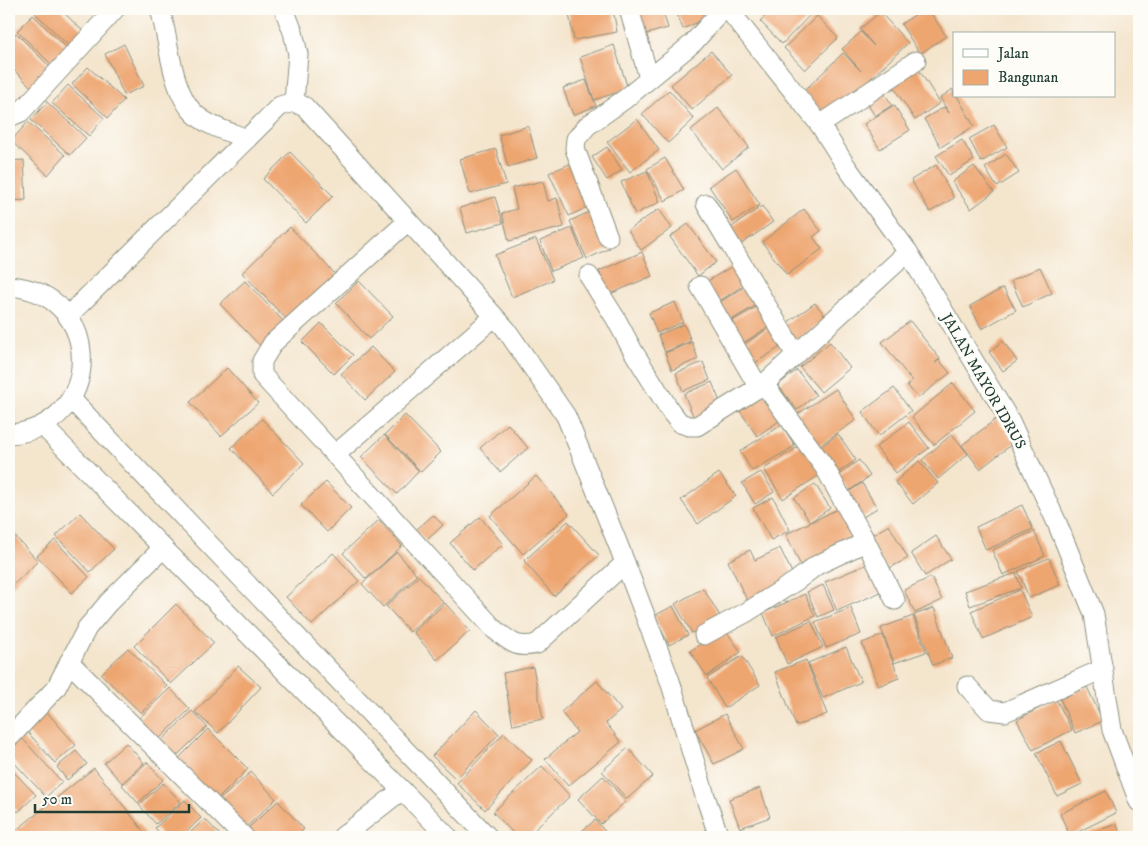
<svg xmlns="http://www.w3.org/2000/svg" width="1148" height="846" viewBox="0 0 1148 846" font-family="'IM FELL DW Pica',serif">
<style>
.building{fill:#eea671}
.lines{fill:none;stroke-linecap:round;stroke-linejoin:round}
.street-casing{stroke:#8a9180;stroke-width:21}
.street{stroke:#fff;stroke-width:19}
.labels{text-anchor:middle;stroke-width:5;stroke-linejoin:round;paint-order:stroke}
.street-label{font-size:15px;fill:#1f3d34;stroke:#fdfcf7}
</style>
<rect width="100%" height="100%" fill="#fdfcf7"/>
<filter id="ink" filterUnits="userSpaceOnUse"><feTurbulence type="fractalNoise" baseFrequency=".02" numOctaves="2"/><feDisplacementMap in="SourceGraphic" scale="10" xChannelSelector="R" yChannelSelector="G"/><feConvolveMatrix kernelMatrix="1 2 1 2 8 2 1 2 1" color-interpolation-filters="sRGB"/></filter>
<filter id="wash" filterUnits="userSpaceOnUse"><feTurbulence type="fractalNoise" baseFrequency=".0096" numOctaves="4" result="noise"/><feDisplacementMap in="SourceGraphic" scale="20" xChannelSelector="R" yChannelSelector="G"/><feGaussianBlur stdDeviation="1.12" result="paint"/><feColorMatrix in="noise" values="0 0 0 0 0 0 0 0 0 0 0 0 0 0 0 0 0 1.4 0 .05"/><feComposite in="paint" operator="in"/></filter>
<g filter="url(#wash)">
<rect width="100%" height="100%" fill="#f4e5cd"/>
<g id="blocks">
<g class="building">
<polygon points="39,9 60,9 86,34 72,49 35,13"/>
<polygon points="568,9 613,9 617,32 574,40"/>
<polygon points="635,9 662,9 668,28 643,35"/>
<polygon points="675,9 700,9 705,19 683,29"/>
<polygon points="772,9 810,9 813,12 782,44 760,21"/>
<polygon points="924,9 928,9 946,36 920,54 901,24"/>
<polygon points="880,12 908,43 869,80 872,83 828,118 803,92 843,53 861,71 842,49 861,32 874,46 860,29"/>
<polygon points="33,15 70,51 54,67 17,31"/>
<polygon points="817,16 838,38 805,70 784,48"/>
<polygon points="16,33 52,69 33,89 9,65 9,40"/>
<polygon points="124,44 144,86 124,95 105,54"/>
<polygon points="614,45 628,89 594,100 580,57"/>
<polygon points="711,51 732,75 692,110 671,85"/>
<polygon points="88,67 124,100 108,118 72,84"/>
<polygon points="917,67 940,103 915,120 891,83"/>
<polygon points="586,80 596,106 573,115 563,88"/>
<polygon points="68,85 104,118 89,136 52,103"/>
<polygon points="881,88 892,105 875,116 864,99"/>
<polygon points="953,89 954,96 957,96 974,126 941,147 924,119 944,107 949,113 940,98"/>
<polygon points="669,90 694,119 668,143 642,114"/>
<polygon points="47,102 86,138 70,155 31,120"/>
<polygon points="894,105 910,130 880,149 864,124"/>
<polygon points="718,108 749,147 722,169 691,130"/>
<polygon points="637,119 659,150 630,172 607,142"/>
<polygon points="28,122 65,155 48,175 11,141"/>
<polygon points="994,125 1007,147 981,162 969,139"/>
<polygon points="528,126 537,158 508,167 499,135"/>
<polygon points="962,140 974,160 949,176 936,156"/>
<polygon points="607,147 622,170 607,180 592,157"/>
<polygon points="496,149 506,184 470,194 460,159"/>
<polygon points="290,152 333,196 306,223 263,179"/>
<polygon points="1006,154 1019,173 997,187 985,168"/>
<polygon points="665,158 684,190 665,201 647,169"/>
<polygon points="24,160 26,200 9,201 9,161"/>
<polygon points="574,162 594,204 569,216 549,173"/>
<polygon points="936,165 954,198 930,212 911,180"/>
<polygon points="974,166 994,192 971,209 952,182"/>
<polygon points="736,168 760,205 733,222 709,186"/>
<polygon points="647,171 660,202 635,214 621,182"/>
<polygon points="543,181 548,201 557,198 564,227 509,241 502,213 517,209 512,188"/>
<polygon points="495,197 503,223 467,233 460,208"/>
<polygon points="762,206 773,222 740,245 729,229"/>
<polygon points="659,209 672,228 641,250 628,230"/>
<polygon points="804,209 821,231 813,237 822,249 787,275 762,242"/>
<polygon points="593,210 610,248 587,259 570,221"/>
<polygon points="688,224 716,262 698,276 670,237"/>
<polygon points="290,227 338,277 290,323 242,273"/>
<polygon points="572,228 584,258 551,271 540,241"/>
<polygon points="536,239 553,280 512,297 495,255"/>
<polygon points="642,252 652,276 608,295 599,271"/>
<polygon points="734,265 746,284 718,302 706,282"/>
<polygon points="1040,267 1052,293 1023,307 1011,281"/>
<polygon points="245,281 289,327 264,350 220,304"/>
<polygon points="359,281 393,316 369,339 336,303"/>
<polygon points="746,286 758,304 730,321 718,303"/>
<polygon points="1003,288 1016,310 982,329 970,306"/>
<polygon points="675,302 683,322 657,333 649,313"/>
<polygon points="815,303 827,318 796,341 784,325"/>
<polygon points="758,306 770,326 743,343 730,322"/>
<polygon points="910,321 940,359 935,363 939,360 950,373 918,398 907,385 912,381 882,342"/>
<polygon points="321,323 353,355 334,374 302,342"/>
<polygon points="684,324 691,341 665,352 658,335"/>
<polygon points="771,327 782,346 755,363 744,344"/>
<polygon points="1003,341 1017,361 1003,371 989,352"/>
<polygon points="692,342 698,359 672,370 665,353"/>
<polygon points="830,342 850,368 821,392 800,367"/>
<polygon points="371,347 395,372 365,400 341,374"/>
<polygon points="703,362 710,380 683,391 676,373"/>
<polygon points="227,368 258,403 221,436 190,402"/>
<polygon points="797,370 816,395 797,410 778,385"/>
<polygon points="712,382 722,407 694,418 684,394"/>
<polygon points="953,383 975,411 934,445 912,417"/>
<polygon points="894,388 911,411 879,436 862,412"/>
<polygon points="836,389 856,420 817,447 796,415"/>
<polygon points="765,394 782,419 757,436 740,411"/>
<polygon points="405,415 441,452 421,472 385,435"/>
<polygon points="262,419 304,463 273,493 231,448"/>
<polygon points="996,419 1015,442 980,469 962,445"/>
<polygon points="909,422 929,448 896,473 876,447"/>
<polygon points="508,424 528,448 500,472 480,448"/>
<polygon points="782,425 795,446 752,471 740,451"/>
<polygon points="838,434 856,460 833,476 815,451"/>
<polygon points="952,434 968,454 938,479 922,460"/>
<polygon points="384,435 419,471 397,494 361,457"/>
<polygon points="802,444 821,474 783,499 764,469"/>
<polygon points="859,460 870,476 849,491 838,475"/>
<polygon points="919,461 938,483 913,504 895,482"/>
<polygon points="761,472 774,492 755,504 742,483"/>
<polygon points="719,473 736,496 698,524 681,500"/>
<polygon points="536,476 569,514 523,554 490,516"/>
<polygon points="326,482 351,508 327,532 301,505"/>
<polygon points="862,483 877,508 857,521 842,496"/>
<polygon points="815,484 830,508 810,522 794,498"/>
<polygon points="773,497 790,530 771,540 753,508"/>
<polygon points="1022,505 1033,529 986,550 976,527"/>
<polygon points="842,507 858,541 802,568 786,534"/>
<polygon points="80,513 114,549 90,572 56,536"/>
<polygon points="433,515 443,525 426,541 416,530"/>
<polygon points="480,517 503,544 473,570 450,543"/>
<polygon points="379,520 402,546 366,579 343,553"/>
<polygon points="568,521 599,555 554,596 524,561"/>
<polygon points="889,525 908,558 886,570 867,538"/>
<polygon points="9,530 38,561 9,589"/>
<polygon points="1034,531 1045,556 1003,575 992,550"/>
<polygon points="936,536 951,559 925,576 911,553"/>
<polygon points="55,540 89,577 72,593 37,556"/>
<polygon points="780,548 795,579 748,602 728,561 750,550 755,560"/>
<polygon points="397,552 417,575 383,607 362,584"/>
<polygon points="333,553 359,581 312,625 286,597"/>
<polygon points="1049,558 1060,585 1029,598 1018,571"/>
<polygon points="870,563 883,591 837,611 825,582"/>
<polygon points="1016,573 1021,588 970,606 965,591"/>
<polygon points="419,576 443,602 410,632 386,606"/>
<polygon points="931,577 942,600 915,613 904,590"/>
<polygon points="823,585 834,610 818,617 807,592"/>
<polygon points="703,588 720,616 692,633 675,604"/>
<polygon points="1020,590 1032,617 983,639 971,611"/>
<polygon points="805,594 815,616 773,636 763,613"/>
<polygon points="445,603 470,631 437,660 413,632"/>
<polygon points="176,604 214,643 171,684 134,646"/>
<polygon points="673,606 688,635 669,645 654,616"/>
<polygon points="851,608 861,634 826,648 815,622"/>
<polygon points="934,608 952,658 933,665 914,615"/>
<polygon points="913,616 926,652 894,663 881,628"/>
<polygon points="811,621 823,647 787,664 776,637"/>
<polygon points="724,628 741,652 707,676 690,651"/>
<polygon points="883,635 899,678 878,686 862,643"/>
<polygon points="846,647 861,682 823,698 808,663"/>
<polygon points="128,648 167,686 141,713 101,674"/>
<polygon points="742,656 760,685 725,708 707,678"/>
<polygon points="806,660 827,714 796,726 775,672"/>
<polygon points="238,666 261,687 218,733 195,712"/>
<polygon points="533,667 543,719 513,725 503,673"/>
<polygon points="597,681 621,710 606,723 621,742 568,786 545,759 577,732 561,712"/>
<polygon points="1087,687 1103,721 1075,733 1060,699"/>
<polygon points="170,688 190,709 154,744 134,723"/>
<polygon points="1056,699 1072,730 1033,750 1017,720"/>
<polygon points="44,709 76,745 55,763 23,727"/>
<polygon points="476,710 499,734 456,779 432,756"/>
<polygon points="192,711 207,727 170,762 155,747"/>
<polygon points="725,714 744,749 714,764 695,730"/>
<polygon points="208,729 248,769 213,804 173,764"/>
<polygon points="504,733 532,760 485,810 457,783"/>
<polygon points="20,736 62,782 46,797 9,757 9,747"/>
<polygon points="1061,741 1082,784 1057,796 1036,753"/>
<polygon points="126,743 144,763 122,783 104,763"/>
<polygon points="628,748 653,776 627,799 602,771"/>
<polygon points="76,751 87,764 67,780 57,767"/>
<polygon points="147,762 163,780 138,803 122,785"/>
<polygon points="542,766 570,796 527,837 517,837 493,812"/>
<polygon points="94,768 148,837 9,837 9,836"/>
<polygon points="12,770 36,795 18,812 9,802 9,774"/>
<polygon points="251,772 276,799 243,830 217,802"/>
<polygon points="603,776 626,801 601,824 578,799"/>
<polygon points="163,783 181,802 156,824 139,805"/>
<polygon points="760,788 770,817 740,828 729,799"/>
<polygon points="1106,791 1116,813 1070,836 1060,814"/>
<polygon points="185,800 201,818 181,837 164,837 155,828"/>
<polygon points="278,801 304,829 295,837 254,837 247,829"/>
<polygon points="205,819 222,837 185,837"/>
<polygon points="595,820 610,837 575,837"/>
<polygon points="1117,824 1121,837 1079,837"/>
</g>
</g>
</g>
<g filter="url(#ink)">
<use href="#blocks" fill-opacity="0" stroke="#8a9180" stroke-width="1"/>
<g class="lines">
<g class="street-casing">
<g id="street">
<path d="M160,9C169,39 171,92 195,114C209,127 230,132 247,139"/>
<polyline points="284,9 293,32 298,54 294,102"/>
<polyline points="629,9 649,78"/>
<polyline points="728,9 820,125 846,166 908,252 1010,421 1057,523 1094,614 1112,730 1139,802"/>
<polyline points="9,117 21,112 115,9"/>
<polyline points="820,125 916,61"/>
<polyline points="706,204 796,355"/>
<path d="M408,221L273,343L262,361V375L495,630C511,642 516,649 537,644L625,563"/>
<polyline points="608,237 575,149 576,139 587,126 625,99 693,43 723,9"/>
<polyline points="589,276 616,319 633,351 671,412 680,423 689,426 697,426 764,384 908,252"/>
<path d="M9,286C107,293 104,428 9,434"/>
<polyline points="700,286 759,388"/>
<polyline points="68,316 280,106 294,102 305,107 505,328 566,416 619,547 670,681 705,796 719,837"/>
<polyline points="764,384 825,468 866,542 895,600"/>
<polyline points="71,399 488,837"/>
<polyline points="43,426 448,837"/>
<polyline points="336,454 494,317"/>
<polyline points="704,635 747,612 796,581 817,565 866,542"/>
<polyline points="69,662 244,837"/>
<polyline points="967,686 989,710 1005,712 1103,669"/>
<polyline points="9,736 11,736 56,688 87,628 108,603 163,548"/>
<polyline points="342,837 402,790"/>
</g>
</g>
<use href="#street" class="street"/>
</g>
</g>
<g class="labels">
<g class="street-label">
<text transform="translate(984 381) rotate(60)" y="5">JALAN MAYOR IDRUS</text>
</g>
</g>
<rect width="1148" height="846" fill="none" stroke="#fdfcf7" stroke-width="30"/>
<rect x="953" y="32" width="162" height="65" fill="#fdfcf7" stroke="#a4b0a9"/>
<rect x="963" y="49" width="25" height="8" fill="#ffffff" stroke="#a4b0a9"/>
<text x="998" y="58" font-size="15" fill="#1f3d34">Jalan</text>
<rect x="963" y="70" width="25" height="15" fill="#eea671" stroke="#a4b0a9"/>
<text x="998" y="82" font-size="15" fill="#1f3d34">Bangunan</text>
<path d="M35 804v8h154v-8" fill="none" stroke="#1f3d34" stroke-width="2.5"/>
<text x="42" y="804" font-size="15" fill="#1f3d34" stroke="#fdfcf7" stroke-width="4" paint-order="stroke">50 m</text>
</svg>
